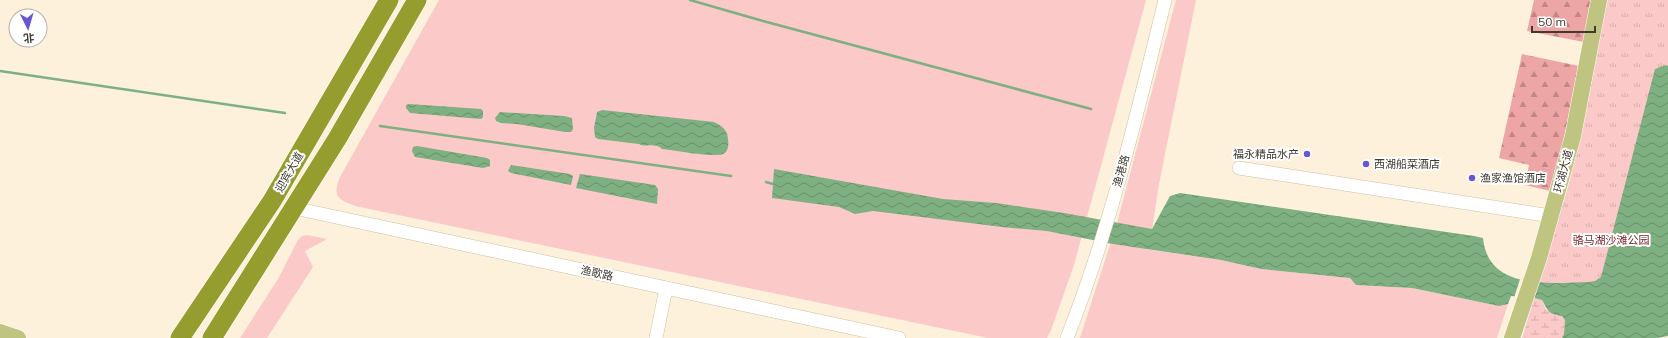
<svg xmlns="http://www.w3.org/2000/svg" width="1668" height="338" viewBox="0 0 1668 338" font-family="Mulish,'Noto Sans SC',sans-serif">
<style>
.green{fill:#fac9c8}
.forest{fill:url(#forest-firs)}
.wetland{fill:url(#wetland-marsh)}
.park{fill:url(#park-tufts)}
.water{fill:url(#water-waves)}
.pier{fill:#fdf1db}
.lines{fill:none;stroke-linecap:round;stroke-linejoin:round}
.stream{stroke:#7eb081;stroke-width:2.5}
.minor-casing{stroke:#cec0a5;stroke-width:14}
.major-casing{stroke:#fff;stroke-width:17}
.highway-casing{stroke:#fff;stroke-width:20}
.minor{stroke:#fff;stroke-width:13}
.major{stroke:#bfc481;stroke-width:16}
.highway{stroke:#949d2d;stroke-width:19}
.poi-dot{fill:#6758d2;stroke:#fff;stroke-width:1.5}
.labels{text-anchor:middle;stroke-width:4;stroke-linejoin:round;paint-order:stroke}
.poi-label{font-size:11px;fill:#403a2f;stroke:#fff;text-anchor:start}
.street-label{font-size:11px;fill:#403a2f;stroke:#fff}
.park-label{font-size:11px;fill:#731f28;stroke:#fff}
</style>
<defs>
<pattern id="forest-firs" width="22" height="20" patternUnits="userSpaceOnUse"><rect width="22" height="20" fill="#eda5a5"/><path d="M5 1l3.5 6h-7zM16 11l3.5 6h-7z" fill="#c18787"/></pattern>
<pattern id="wetland-marsh" width="20" height="14" patternUnits="userSpaceOnUse"><rect width="20" height="14" fill="#fac9c8"/><path d="M1 5h8M5 5V1M11 12h8M15 12V8" fill="none" stroke="#d7adac"/></pattern>
<pattern id="park-tufts" width="24" height="20" patternUnits="userSpaceOnUse"><rect width="24" height="20" fill="#fac9c8"/><path d="M3 7l-1-3M5 7V3M7 7l1-3M15 17l-1-3M17 17v-4M19 17l1-3" fill="none" stroke="#d7adac"/></pattern>
<pattern id="water-waves" width="16" height="10" patternUnits="userSpaceOnUse"><rect width="16" height="10" fill="#7eb081"/><path d="M0 5q4-4 8 0t8 0" fill="none" stroke="#69906a"/></pattern>
</defs>
<rect width="100%" height="100%" fill="#fdf1db"/>
<g class="green">
<path d="M439,0H1146L1074,265L1051,330L1047,338H988L355,206C338,200 332,196 340,177Z"/>
<polygon points="1176,0 1196,0 1159,184 1152,230 1145,249 1221,260 1261,269 1350,278 1356,285 1412,288 1499,306 1508,304 1497,338 1080,338 1117,223"/>
<polygon points="307,235 327,239 305,251 313,267 267,338 240,338 278,279 298,240 302,236"/>
</g>
<g class="forest">
<polygon points="1534,0 1592,0 1584,42 1527,31"/>
<polygon points="1522,54 1579,66 1563,143 1550,191 1525,185 1529,165 1499,158"/>
</g>
<polygon class="wetland" points="1534,298 1542,300 1546,310 1562,316 1565,320 1564,334 1562,338 1522,338"/>
<polygon class="park" points="1606,0 1668,0 1668,314 1538,283 1568,187 1583,126"/>
<g class="water">
<path d="M1666,65L1668,66V336L1657,338H1562L1564,334L1565,320L1562,316C1547,313 1549,312 1542,300L1534,298L1511,296L1508,304L1499,306L1412,288L1356,285L1350,278L1261,269L1221,260L1113,244L1047,231L1002,227L873,211L855,214L839,207L772,198L774,169L943,199L996,203L1064,213L1152,229L1170,196L1180,193L1474,236L1483,238C1488,291 1551,283 1589,282L1595,281L1601,277L1655,69Z"/>
<polygon points="409,104 481,109 483,111 483,117 481,119 410,113 406,108 406,105"/>
<path d="M602,110L714,122C722,126 728,130 728,140C729,145 728,152 723,154C715,158 673,150 662,149C655,142 647,148 639,144L598,139L595,137L594,128L597,112Z"/>
<polygon points="500,112 564,116 572,118 573,129 571,132 565,132 517,124 501,123 496,121 495,118"/>
<polygon points="417,146 487,158 490,160 490,166 483,168 415,157 412,151 413,147"/>
<polygon points="511,165 570,174 573,176 571,185 511,173 508,171"/>
<polygon points="580,174 655,185 658,189 657,204 576,188"/>
</g>
<polygon class="pier" points="1520,279 1538,283 1534,300 1514,298"/>
<g class="lines">
<g class="stream">
<polyline points="690,0 763,21 1091,109"/>
<polyline points="0,71 285,113"/>
<polyline points="380,126 731,176"/>
<polyline points="766,182 773,184"/>
</g>
<g class="minor-casing">
<g id="minor">
<polyline points="1239,168 1551,216"/>
<polyline points="294,208 899,338"/>
<polyline points="656,338 666,288"/>
<path d="M1067,338C1110,229 1137,114 1165,0"/>
</g>
</g>
<g class="major-casing">
<g id="major">
<polyline points="0,332 18,338"/>
<polyline points="1512,338 1539,258 1573,136 1599,0"/>
</g>
</g>
<g class="highway-casing">
<g id="highway">
<polyline points="180,338 272,201 389,0"/>
<polyline points="212,338 337,139 417,0"/>
</g>
</g>
<use href="#minor" class="minor"/>
<use href="#major" class="major"/>
<use href="#highway" class="highway"/>
</g>
<g class="poi-dot">
<circle cx="1307" cy="154" r="4"/>
<circle cx="1366" cy="164" r="4"/>
<circle cx="1472" cy="178" r="4"/>
</g>
<g class="labels">
<g class="poi-label">
<text x="1299" y="158" text-anchor="end">福永精品水产</text>
<text x="1374" y="168">西湖船菜酒店</text>
<text x="1480" y="182">渔家渔馆酒店</text>
</g>
<g class="street-label">
<text transform="translate(1121 171) rotate(-74)" y="4">渔港路</text>
<text transform="translate(1563 171) rotate(-75)" y="4">环湖大道</text>
<text transform="translate(289 172) rotate(-60)" y="4">迎宾大道</text>
<text transform="translate(597 273) rotate(12)" y="4">渔歌路</text>
</g>
<g class="park-label">
<text x="1611" y="244">骆马湖沙滩公园</text>
</g>
</g>
<g transform="translate(28 28) rotate(175)"><circle r="19" fill="#ffffff" stroke="#b3b0ac"/>
<path d="M0-3L7 15L0 10L-7 15Z" fill="#6758d2"/>
<text y="-6" font-size="11" font-weight="bold" text-anchor="middle" fill="#403a2f">北</text>
</g>
<path d="M1532 26v6h63v-6" fill="none" stroke="#403a2f" stroke-width="2"/>
<text x="1538" y="26" font-size="12" fill="#403a2f" stroke="#ffffff" stroke-width="3" paint-order="stroke">50 m</text>
</svg>
